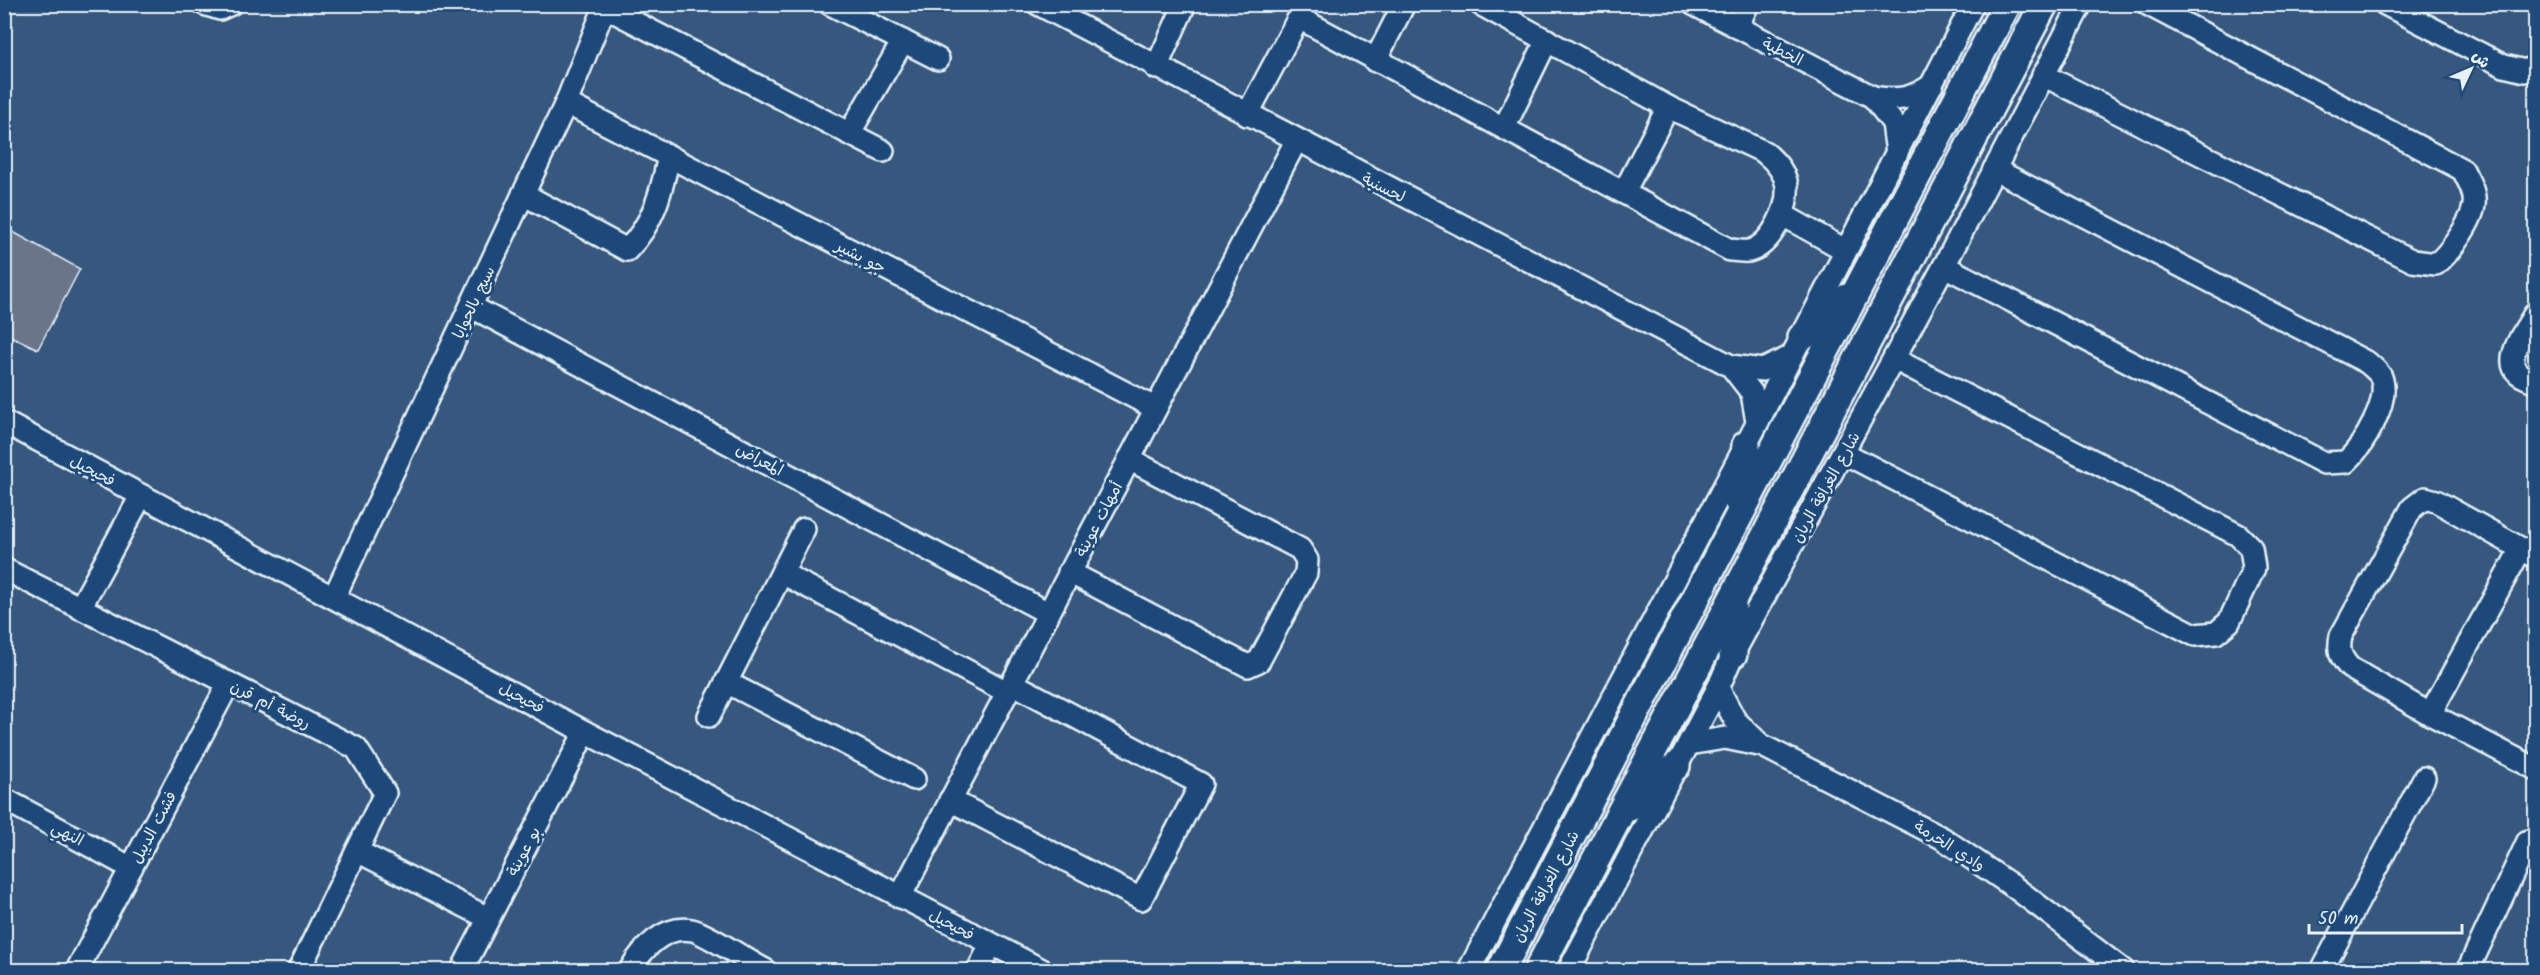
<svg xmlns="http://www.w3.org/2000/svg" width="2540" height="975" viewBox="0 0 2540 975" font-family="Kalam,'Playpen Sans Arabic',sans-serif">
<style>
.building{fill:#6a7489;stroke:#e8f1f8;stroke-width:1.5}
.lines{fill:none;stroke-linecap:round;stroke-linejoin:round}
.minor-casing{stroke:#e8f1f8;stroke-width:26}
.major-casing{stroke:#e8f1f8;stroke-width:32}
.minor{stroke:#1f4a7a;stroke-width:21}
.major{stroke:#1f4a7a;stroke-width:27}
.labels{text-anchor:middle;stroke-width:6;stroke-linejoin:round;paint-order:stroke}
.street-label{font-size:16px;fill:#e8f1f8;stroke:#1f4a7a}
</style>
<rect width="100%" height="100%" fill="#36577e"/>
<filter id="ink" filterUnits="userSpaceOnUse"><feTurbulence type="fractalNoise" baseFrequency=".0167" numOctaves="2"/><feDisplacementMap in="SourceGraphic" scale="12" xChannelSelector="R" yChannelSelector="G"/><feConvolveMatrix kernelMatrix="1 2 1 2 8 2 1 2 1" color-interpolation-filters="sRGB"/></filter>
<g filter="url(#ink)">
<polygon class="building" points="4,227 80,269 38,349 4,333"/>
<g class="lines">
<g class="minor-casing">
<g id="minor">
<polyline points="204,4 220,9 231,4"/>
<polyline points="830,4 938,59"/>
<polyline points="1038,4 1731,366 1763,370 1790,357"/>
<path d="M1693,4L1873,97C1898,101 1911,99 1932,85"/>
<polyline points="2385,4 2504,66 2525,71 2536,66"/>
<polyline points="605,7 883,151"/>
<polyline points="1737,27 1748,4"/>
<polyline points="1375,61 1404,4"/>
<polyline points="1156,68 1185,4"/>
<path d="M2043,75L2413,261L2436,264C2449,254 2472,222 2474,205C2476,192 2468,181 2463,170L2147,4"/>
<polyline points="1873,97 1893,123 1897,153"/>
<polyline points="566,103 1155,408"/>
<path d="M1247,115L1297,21L1301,19L1730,250C1736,250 1743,252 1749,251C1772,245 1789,207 1787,186C1785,172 1774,160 1764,152L1668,107L1480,4"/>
<polyline points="1504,128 1547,40"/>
<polyline points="849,134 903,41"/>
<polyline points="1624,192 1668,107"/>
<path d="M523,194L627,250C654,223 661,193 669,156"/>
<polyline points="1783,215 1845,250"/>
<path d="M1944,266L2324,463L2346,462C2363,446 2391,401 2381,377C2379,372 2372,367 2368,363L1994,169"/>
<polyline points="472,307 1048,613"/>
<path d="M2536,312C2528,326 2502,359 2518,373C2523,377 2530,379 2536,382"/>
<polyline points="1731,366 1752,393 1757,422"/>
<polyline points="4,422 585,732 1042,970"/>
<polyline points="1844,453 2195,635 2216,633 2229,622 2254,568 2251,548 2238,535 1894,359"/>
<path d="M2536,557L2436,501L2425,498L2412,508L2341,636C2338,650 2340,657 2350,668L2430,714L2536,769"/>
<polyline points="4,569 356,748 385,793 299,970"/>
<polyline points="1069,572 1248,666 1259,661 1306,573 1307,560 1300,549 1129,459"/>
<polyline points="782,573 1007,692"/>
<polyline points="334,597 566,103 606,4"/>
<polyline points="80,608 141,496"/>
<polyline points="726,682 914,779"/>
<polyline points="1718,688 1735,720 1761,745 1942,838 2014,887 2123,970"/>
<polyline points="2430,714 2521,549"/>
<polyline points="709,716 804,529"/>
<polyline points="1689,744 1725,738 1759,745"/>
<polyline points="4,799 131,868"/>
<polyline points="950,800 1141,899 1201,784 1012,683"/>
<polyline points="357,851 488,918"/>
<polyline points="900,897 1296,141"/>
<polyline points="77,970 229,683"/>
<polyline points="462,970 585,732"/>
<path d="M630,970C642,949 664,925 692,930C704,932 751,963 765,970"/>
<polyline points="978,970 991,945"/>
<polyline points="1469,970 1746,445 1973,4"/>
<polyline points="1569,970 1718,688 1733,654 1944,266 2081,4"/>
<polyline points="2322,970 2424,778"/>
<polyline points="2468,970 2528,841"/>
</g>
</g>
<g class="major-casing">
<g id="major">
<polyline points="1802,337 1847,298"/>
<polyline points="1739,503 1746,445"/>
<polyline points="1732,602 1733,654"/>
<polyline points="1630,807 1676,766"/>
<polyline points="1501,970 2007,4"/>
<polyline points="1538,970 2044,4"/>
</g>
</g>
<use href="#minor" class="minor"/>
<use href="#major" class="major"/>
</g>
</g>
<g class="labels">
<g class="street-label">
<text transform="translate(1783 51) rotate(27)" y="6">الخطية</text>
<text transform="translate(1384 187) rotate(27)" y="6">لحسنية</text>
<text transform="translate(861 256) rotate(27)" y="6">جو بشير</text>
<text transform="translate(473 302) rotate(-65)" y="6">سيج بالحوايا</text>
<text transform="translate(760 459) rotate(28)" y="6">المعراض</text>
<text transform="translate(93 470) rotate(28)" y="6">فحيحيل</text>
<text transform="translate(1825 487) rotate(-61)" y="6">شارع الغرافة الريان</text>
<text transform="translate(1098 519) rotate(-62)" y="6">أمهات عوينة</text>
<text transform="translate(522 697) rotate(28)" y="6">فحيحيل</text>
<text transform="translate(271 704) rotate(27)" y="6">روضة أم قرن</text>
<text transform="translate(153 827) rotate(-62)" y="6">فشت الديبل</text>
<text transform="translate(68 833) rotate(28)" y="6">النهي</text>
<text transform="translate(1950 845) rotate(32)" y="6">وادي الخرمة</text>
<text transform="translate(523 851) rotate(-62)" y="6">بو عوينة</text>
<text transform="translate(1545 886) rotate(-62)" y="6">شارع الغرافة الريان</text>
<text transform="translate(952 924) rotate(28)" y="6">فحيحيل</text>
</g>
</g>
<rect width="2540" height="975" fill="none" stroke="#1f4a7a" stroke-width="24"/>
<rect x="12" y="12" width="2516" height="951" fill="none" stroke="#e8f1f8" stroke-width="2" filter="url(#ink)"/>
<g transform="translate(2471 69) rotate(46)" stroke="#1f4a7a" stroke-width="4.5" paint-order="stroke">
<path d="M0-4.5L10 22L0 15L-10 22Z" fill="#e8f1f8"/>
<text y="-9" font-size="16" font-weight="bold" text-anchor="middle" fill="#e8f1f8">ش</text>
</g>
<path d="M2309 924v9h153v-9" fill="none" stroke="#e8f1f8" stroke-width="3"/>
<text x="2318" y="924" font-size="18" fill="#e8f1f8" stroke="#1f4a7a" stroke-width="4.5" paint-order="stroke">50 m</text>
</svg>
